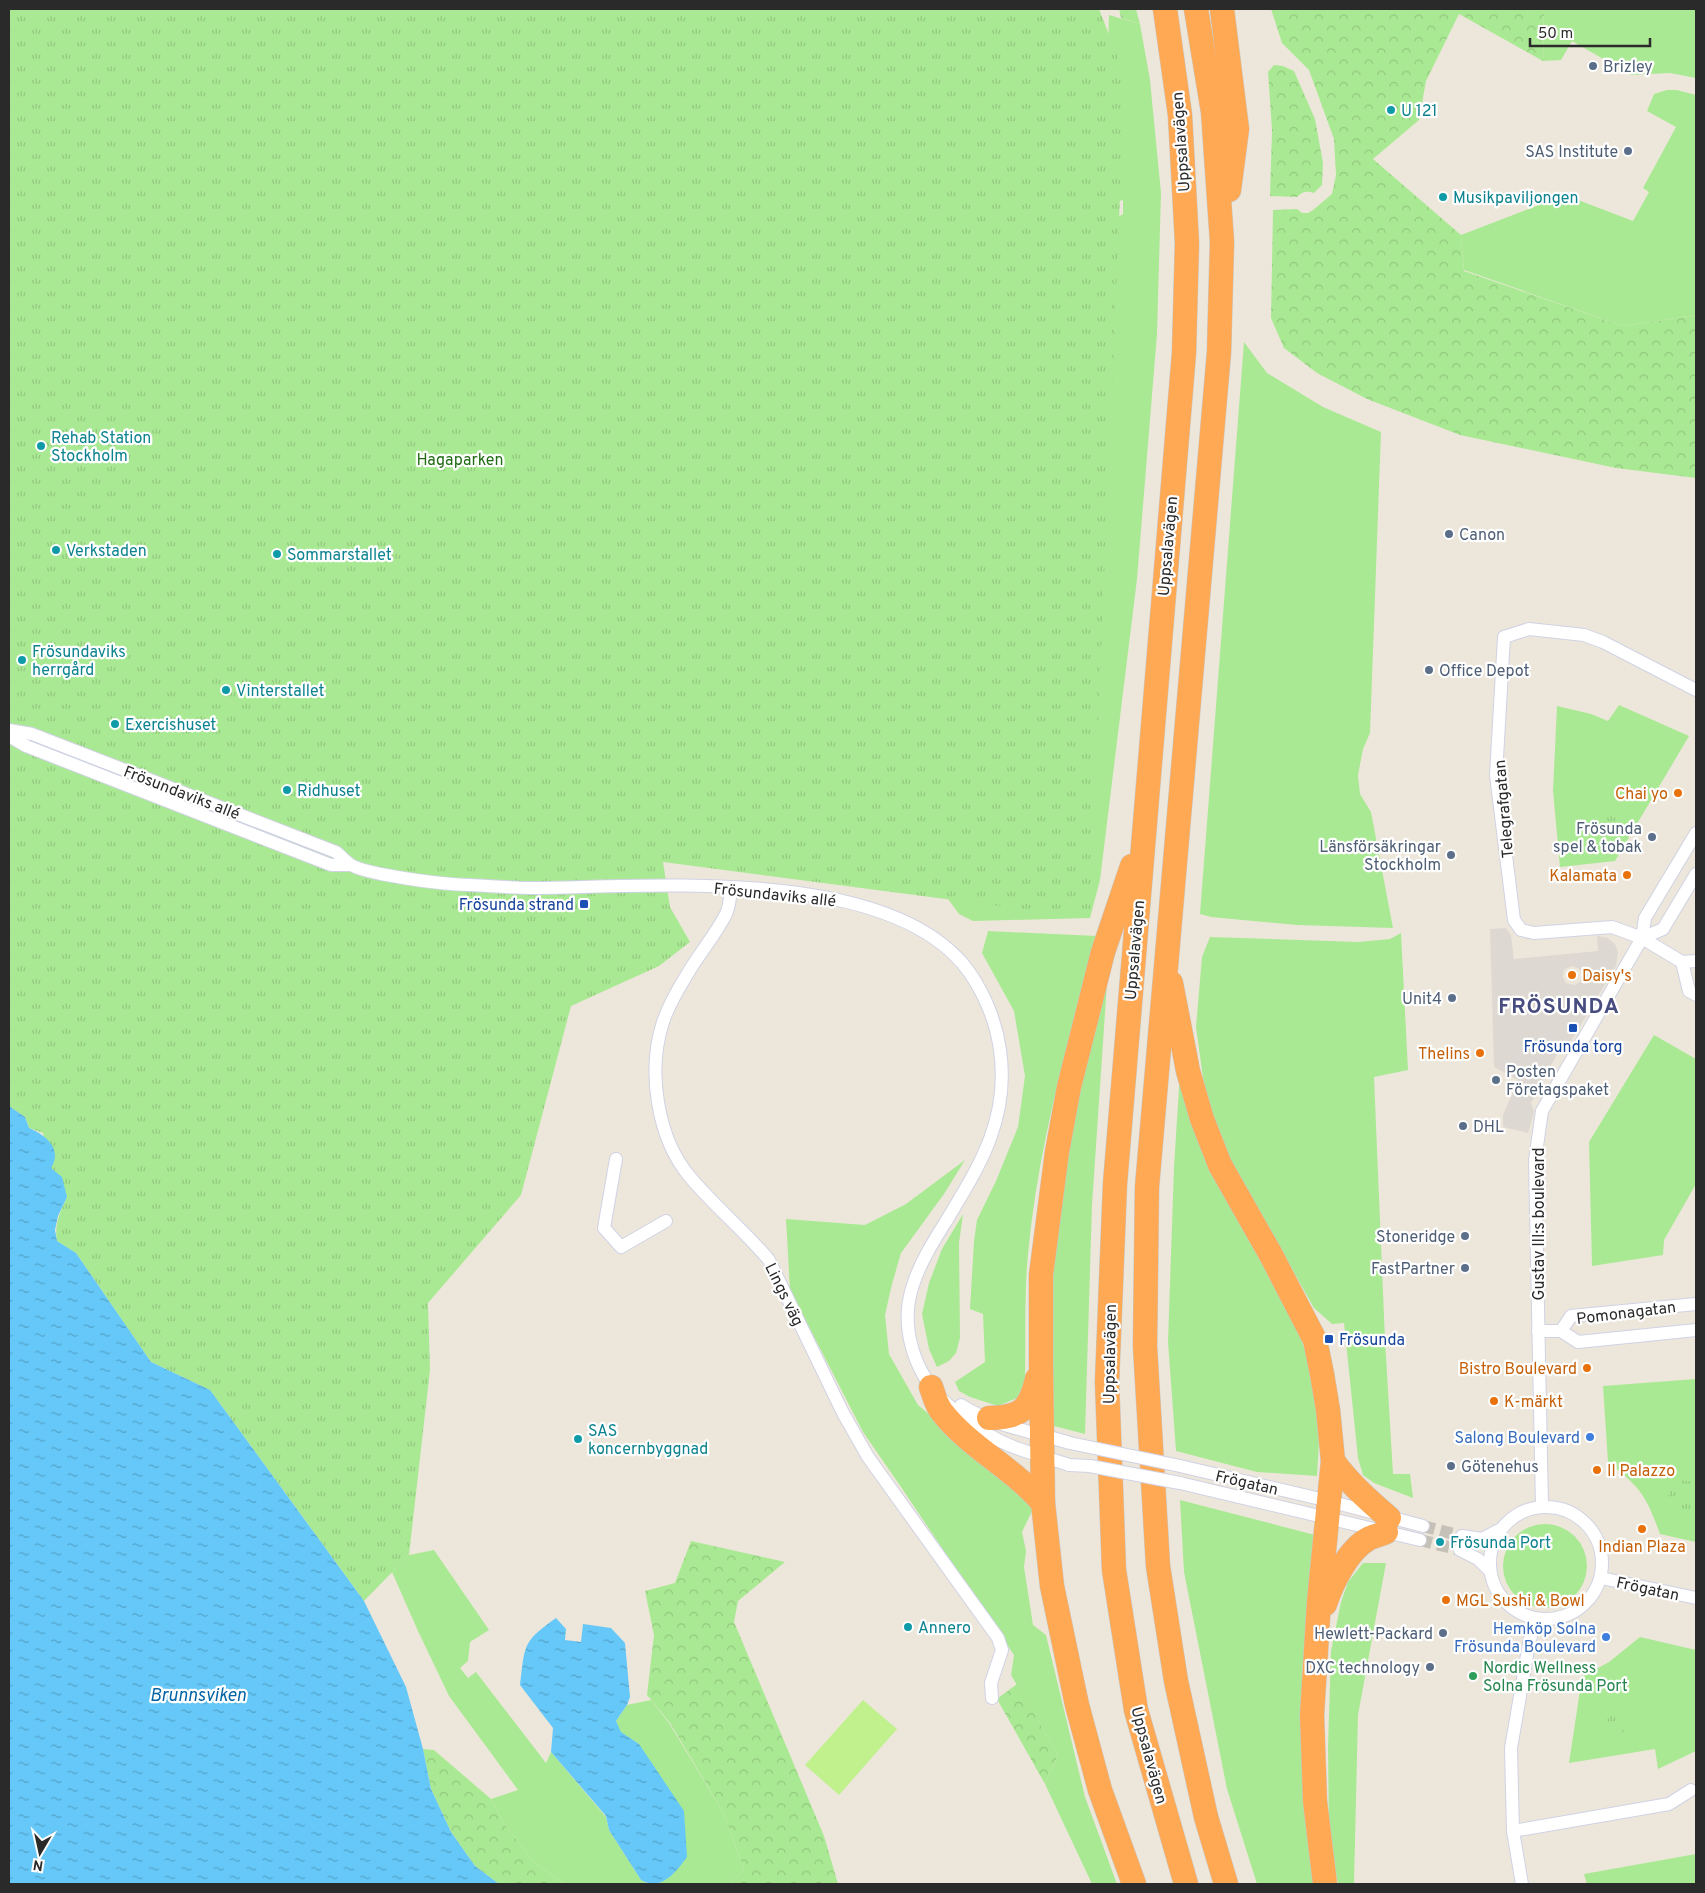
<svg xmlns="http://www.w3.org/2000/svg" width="1705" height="1893" viewBox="0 0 1705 1893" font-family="Overpass,sans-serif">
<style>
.grass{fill:#aae993}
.forest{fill:url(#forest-crowns)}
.park{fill:url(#park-tufts)}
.pitch{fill:#c0f18d}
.plaza{fill:#ddd9d2;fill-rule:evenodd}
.water{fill:url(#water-ripples)}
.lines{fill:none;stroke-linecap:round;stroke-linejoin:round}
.minor-tunnel{stroke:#c6c1b8;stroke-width:12;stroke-dasharray:12 6;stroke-linecap:butt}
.minor-casing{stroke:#d0d2e4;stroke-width:14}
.motorway-casing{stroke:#c8c8c8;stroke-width:25}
.minor{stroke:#fff;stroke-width:12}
.motorway{stroke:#ffa954;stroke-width:24}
.minor-bridge-casing{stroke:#d0d2e4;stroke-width:14;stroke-linecap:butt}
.minor-bridge{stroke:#fff;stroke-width:12}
.service-dot{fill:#5c6f8a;stroke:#fff;stroke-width:2}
.culture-dot{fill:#0f9aa8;stroke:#fff;stroke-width:2}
.food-dot{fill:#e8710a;stroke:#fff;stroke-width:2}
.transit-dot{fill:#1a4fb4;stroke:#fff;stroke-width:2}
.shop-dot{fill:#3f7fe0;stroke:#fff;stroke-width:2}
.leisure-dot{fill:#2e9e5b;stroke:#fff;stroke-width:2}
.labels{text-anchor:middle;stroke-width:4.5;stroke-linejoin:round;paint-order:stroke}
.service-label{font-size:16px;fill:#4e5e75;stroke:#fff;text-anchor:end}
.culture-label{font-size:16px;fill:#0d838f;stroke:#fff;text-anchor:start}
.street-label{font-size:16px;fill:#2a2a2a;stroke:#fff}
.park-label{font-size:16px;fill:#216d14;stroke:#fff}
.food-label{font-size:16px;fill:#c56008;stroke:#fff;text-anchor:end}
.transit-label{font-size:16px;fill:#164399;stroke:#fff;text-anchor:end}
.shop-label{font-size:16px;fill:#366cbe;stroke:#fff;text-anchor:end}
.leisure-label{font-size:16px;fill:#27864d;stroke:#fff;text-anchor:start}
.water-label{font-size:18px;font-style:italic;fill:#0263a6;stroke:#fff}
.district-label{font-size:21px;font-weight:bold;letter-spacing:1px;fill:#474d7f;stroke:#fff}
</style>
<defs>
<pattern id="forest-crowns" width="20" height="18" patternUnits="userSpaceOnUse" patternTransform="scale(1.25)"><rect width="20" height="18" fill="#aae993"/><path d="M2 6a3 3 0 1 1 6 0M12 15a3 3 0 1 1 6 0" fill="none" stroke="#92c87f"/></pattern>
<pattern id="park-tufts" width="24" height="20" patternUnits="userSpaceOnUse" patternTransform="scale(1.25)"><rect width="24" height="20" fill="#aae993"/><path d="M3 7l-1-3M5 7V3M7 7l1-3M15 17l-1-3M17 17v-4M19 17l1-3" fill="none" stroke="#92c87f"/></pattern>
<pattern id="water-ripples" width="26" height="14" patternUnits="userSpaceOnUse" patternTransform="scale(1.25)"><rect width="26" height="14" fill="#65c8f8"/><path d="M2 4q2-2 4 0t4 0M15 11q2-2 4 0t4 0" fill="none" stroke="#53a3c9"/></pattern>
</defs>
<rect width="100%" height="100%" fill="#ede7db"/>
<g class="grass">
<polygon points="1544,9 1696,9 1696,78 1670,73 1631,75 1572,41 1561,60 1543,61"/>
<polygon points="1109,15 1140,24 1150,80 1161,193 1157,334 1137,579 1100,880 1090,918 973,921 959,914 943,892 1081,388 1114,219 1123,214 1123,200 1116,202 1104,198"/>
<polygon points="1667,90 1677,90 1696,95 1696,315 1623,326 1464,270 1461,235 1565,195 1633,221 1649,192 1643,188 1676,127 1647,111 1654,94"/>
<polygon points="1244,342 1267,373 1323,407 1381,432 1370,733 1363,749 1358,775 1360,794 1371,812 1393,928 1297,925 1211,917 1200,914"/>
<polygon points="1619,705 1689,736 1615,861 1560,867 1553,791 1557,706 1591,714 1608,721"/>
<path d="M988,931L1097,936C1068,1040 1038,1146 1028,1254C1024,1296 1026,1340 1025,1383L1017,1398L998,1406L970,1397L959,1391L955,1382L985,1362L983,1314L970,1309L974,1241L977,1220L996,1181L1018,1127L1025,1076L1014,1011L982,953Z"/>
<polygon points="1401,933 1408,1070 1374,1077 1385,1340 1393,1474 1410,1474 1413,1498 1374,1483 1363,1475 1358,1458 1344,1323 1332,1324 1314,1308 1224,1148 1206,1099 1196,1027 1202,957 1210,937 1359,942 1390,939"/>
<polygon points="1109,954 1092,1205 1085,1434 1050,1425 1051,1259 1065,1150"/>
<polygon points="1654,1035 1696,1059 1696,1184 1664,1240 1663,1255 1592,1266 1589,1142"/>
<polygon points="1180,1072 1294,1321 1313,1371 1319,1442 1317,1476 1257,1472 1176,1451 1168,1342 1174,1167"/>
<polygon points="965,1160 944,1194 901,1253 892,1284 885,1315 889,1354 918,1405 1030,1498 1032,1511 1022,1532 1026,1551 1024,1567 1033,1625 1046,1635 1085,1797 1117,1884 1092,1884 1045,1784 1058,1755 1011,1675 1014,1655 901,1487 863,1432 790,1290 786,1219 865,1225 906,1204"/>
<polygon points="963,1214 959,1243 960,1338 956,1353 949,1361 937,1367 929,1349 922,1314 929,1283 942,1249"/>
<path d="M1696,1379V1542L1660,1534C1646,1495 1640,1487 1608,1462L1603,1386Z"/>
<polygon points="1180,1500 1315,1535 1302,1671 1306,1825 1317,1884 1257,1884 1227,1789 1184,1572"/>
<circle cx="1545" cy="1566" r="42"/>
<polygon points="434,1550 489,1630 470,1642 468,1661 460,1668 468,1678 476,1672 546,1763 551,1752 606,1817 609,1830 641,1880 648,1884 564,1884 534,1862 505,1825 491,1799 518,1790 449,1696 418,1631 392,1572 409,1555"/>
<polygon points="1363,1563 1386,1563 1358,1715 1354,1884 1338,1884 1329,1833 1328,1747 1331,1651 1341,1602 1348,1582"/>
<polygon points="1640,1637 1696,1650 1696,1751 1658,1769 1655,1749 1569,1763 1582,1677 1609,1662"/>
<polygon points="651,1700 669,1723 723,1812 744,1870 730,1884 658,1884 674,1873 639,1744 620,1732 616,1721 627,1705"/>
<polygon points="1696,1854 1696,1884 1587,1884 1584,1874"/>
</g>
<g class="forest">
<polygon points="1119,9 1136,9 1140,24 1121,18"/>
<polygon points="1271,9 1544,9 1543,61 1459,14 1426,81 1419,120 1373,159 1461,235 1464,271 1623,326 1696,315 1696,478 1616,468 1460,435 1367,399 1317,373 1284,348 1271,318 1273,210 1297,209 1302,213 1308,213 1313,210 1332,194 1336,175 1334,139 1309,70 1282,43"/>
<path d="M1274,65L1283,66L1294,71L1315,119L1323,163L1322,185L1314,193C1306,191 1303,191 1297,197L1270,196L1272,130L1268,72Z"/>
<polygon points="691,1541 785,1562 738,1601 734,1622 824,1836 838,1884 730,1884 744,1870 723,1812 670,1723 647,1695 654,1635 645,1591 675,1583"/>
<polygon points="1017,1684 1058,1755 1045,1784 997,1699"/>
<polygon points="423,1749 434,1750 491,1799 505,1825 534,1862 564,1884 499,1884 475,1866 451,1832 431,1789"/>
</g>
<g class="park">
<path d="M9,9H1099L1125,76L1090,918L663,862L670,907L690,942L659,966L571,1006L521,1195L428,1303L430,1370L409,1555L364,1601L210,1390L151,1362L76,1253L57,1241C54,1225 60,1212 67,1197L51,1168L43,1133L29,1128L25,1117L9,1106Z"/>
<path d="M1615,805L1619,808L1621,814C1619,819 1614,823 1612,828C1608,841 1609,851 1591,847L1589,839L1593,834L1600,831C1603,820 1605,812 1615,805Z"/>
<path d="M1679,1480L1696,1482V1518C1682,1520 1673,1512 1667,1500L1671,1488Z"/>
<polygon points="1609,1715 1622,1720 1626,1725 1622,1735 1616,1739 1610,1738 1604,1730"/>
</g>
<polygon class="pitch" points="863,1700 897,1729 839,1795 805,1765"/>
<path class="plaza" d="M1506,928L1511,935L1514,959L1598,951L1597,936L1608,938L1615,944L1618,952L1616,966L1571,1041L1563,1043L1531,1103L1534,1112L1528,1133L1503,1127V1115L1518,1080L1494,1067L1490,929ZM1572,966L1578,968L1582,973L1580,982L1574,985L1566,983L1563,977L1564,970Z"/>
<g class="water">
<path d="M9,1106L25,1117L29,1128C46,1135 63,1149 51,1168L62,1177L67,1197L58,1216L55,1230L57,1241L76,1253L151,1362L210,1390L364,1601L406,1687L423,1749L431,1789L451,1832L475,1866L499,1884H9Z"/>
<path d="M556,1618L566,1629L565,1640L581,1642L583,1624L611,1628L625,1643L630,1697L627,1705L616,1721L621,1732L639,1744L684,1811L687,1857C676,1872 661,1892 641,1880L609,1830L606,1816L551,1752L553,1728L520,1685C525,1645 522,1642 556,1618Z"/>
</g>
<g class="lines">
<g class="minor-tunnel">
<polyline points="1423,1526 1462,1536"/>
<polyline points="1420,1540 1460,1550"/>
</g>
<g class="minor-casing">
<g id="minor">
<path d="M9,730L32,734L336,852C341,856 346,862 351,865C360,870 371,872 381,874C412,880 439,884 470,885C491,886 513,888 534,888C651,887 880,866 963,964C982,987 996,1020 1000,1050C1010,1119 979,1167 945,1223C933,1242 920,1263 913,1285C899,1326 914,1373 945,1402C952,1409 962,1415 970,1421C977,1426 983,1432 991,1436C1014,1450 1043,1456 1069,1465"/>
<polyline points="9,736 26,746 331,865 350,865"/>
<path d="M731,888C730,896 730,906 726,914C715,936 697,956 685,978C677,991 668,1007 663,1022C647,1071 657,1138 690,1177C715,1207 745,1231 769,1260L843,1413L868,1457L998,1638L1002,1650L991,1683L992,1698"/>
<polyline points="1642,938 1663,929 1696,874"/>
<polyline points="1696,961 1682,962 1689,991 1696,995"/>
<polyline points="1682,962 1642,938 1612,927 1534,933 1521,930 1514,920 1496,775 1504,637 1529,629 1584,635 1603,642 1696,690"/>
<polyline points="616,1159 604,1228 621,1247 666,1221"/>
<polyline points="1538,1331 1561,1331 1578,1342 1696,1330"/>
<polyline points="1561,1331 1571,1316 1696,1304"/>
<path d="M961,1405C993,1426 1034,1432 1070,1443"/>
<polyline points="1180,1466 1329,1501 1423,1526"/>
<polyline points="1180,1483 1420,1540"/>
<polyline points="1542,1506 1535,1160 1542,1111 1642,938 1645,918 1696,833"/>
<circle cx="1546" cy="1563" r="56"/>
<polyline points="1462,1536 1482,1539 1499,1530"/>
<polyline points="1460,1550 1478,1559 1489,1570"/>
<polyline points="1601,1578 1696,1598"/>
<polyline points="1513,1831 1669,1804 1691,1790"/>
<polyline points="1522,1884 1513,1831 1511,1748 1529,1644 1535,1619"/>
</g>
</g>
<g class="motorway-casing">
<g id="motorway">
<polyline points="1165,9 1180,115 1187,243 1184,353 1115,1184 1107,1382 1114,1570 1136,1710 1186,1884"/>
<polyline points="1196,9 1213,112 1222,242 1219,352 1147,1187 1145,1346 1158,1566 1176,1681 1206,1817 1226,1884"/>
<polyline points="1222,9 1237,129 1229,190"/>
<polyline points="1132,866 1103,952 1069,1087 1057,1152 1041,1275 1041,1365 1043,1503 1052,1586 1077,1705 1100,1790 1134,1884"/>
<polyline points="1171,983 1188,1071 1202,1119 1220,1165 1271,1255 1315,1340 1322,1374 1328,1410 1333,1461 1319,1601 1312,1715 1315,1801 1325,1884"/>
<path d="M931,1387C934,1395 936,1405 942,1412C969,1447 1013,1468 1043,1503"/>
<path d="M989,1418C1021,1417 1030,1410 1037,1379"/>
<path d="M1333,1461C1349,1483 1368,1500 1389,1518"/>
<path d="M1325,1604C1332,1583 1348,1550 1368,1539C1373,1536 1380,1535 1386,1532"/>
</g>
</g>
<use href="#minor" class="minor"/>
<use href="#motorway" class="motorway"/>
<g class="minor-bridge-casing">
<g id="minor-bridge">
<polyline points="1070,1443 1180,1466"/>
<polyline points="1069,1465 1090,1466 1180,1483"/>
</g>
</g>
<use href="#minor-bridge" class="minor-bridge"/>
</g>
<g class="service-dot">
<circle cx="1593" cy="66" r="5"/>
<circle cx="1628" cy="151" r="5"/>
<circle cx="1449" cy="534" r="5"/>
<circle cx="1429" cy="670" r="5"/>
<circle cx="1652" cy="837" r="5"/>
<circle cx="1451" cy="855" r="5"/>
<circle cx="1452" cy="998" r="5"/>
<circle cx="1496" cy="1080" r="5"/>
<circle cx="1463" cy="1126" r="5"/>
<circle cx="1465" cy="1236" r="5"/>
<circle cx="1465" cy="1268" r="5"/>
<circle cx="1451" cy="1466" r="5"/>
<circle cx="1443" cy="1633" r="5"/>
<circle cx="1430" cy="1667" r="5"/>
</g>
<g class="culture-dot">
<circle cx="1391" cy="110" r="5"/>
<circle cx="1443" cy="197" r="5"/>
<circle cx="41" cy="446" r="5"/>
<circle cx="56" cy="550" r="5"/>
<circle cx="277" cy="554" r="5"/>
<circle cx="22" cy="660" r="5"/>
<circle cx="226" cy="690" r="5"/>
<circle cx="115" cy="724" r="5"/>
<circle cx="287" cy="790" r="5"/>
<circle cx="578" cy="1439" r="5"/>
<circle cx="1440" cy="1542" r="5"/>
<circle cx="908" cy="1627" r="5"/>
</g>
<g class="food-dot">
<circle cx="1678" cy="793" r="5"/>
<circle cx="1627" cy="875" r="5"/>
<circle cx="1572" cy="975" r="5"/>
<circle cx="1480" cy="1053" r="5"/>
<circle cx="1587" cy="1368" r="5"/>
<circle cx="1494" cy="1401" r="5"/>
<circle cx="1597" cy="1470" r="5"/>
<circle cx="1642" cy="1529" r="5"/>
<circle cx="1446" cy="1600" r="5"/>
</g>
<g class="transit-dot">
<rect x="579" y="899" width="10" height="10" rx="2.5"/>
<rect x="1568" y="1023" width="10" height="10" rx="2.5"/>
<rect x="1324" y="1334" width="10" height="10" rx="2.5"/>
</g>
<g class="shop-dot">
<circle cx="1590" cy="1437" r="5"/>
<circle cx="1606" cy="1637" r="5"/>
</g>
<circle class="leisure-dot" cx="1473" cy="1676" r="5"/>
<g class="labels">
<g class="service-label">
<text x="1603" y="72" text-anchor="start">Brizley</text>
<text x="1618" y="157">SAS Institute</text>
<text x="1459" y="540" text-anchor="start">Canon</text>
<text x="1439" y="676" text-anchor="start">Office Depot</text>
<text x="1642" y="834">Frösunda<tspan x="1642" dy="18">spel &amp; tobak</tspan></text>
<text x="1441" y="852">Länsförsäkringar<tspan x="1441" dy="18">Stockholm</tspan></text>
<text x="1442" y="1004">Unit4</text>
<text x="1506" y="1077" text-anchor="start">Posten<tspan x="1506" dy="18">Företagspaket</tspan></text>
<text x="1473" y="1132" text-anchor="start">DHL</text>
<text x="1455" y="1242">Stoneridge</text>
<text x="1455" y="1274">FastPartner</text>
<text x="1461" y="1472" text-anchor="start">Götenehus</text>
<text x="1433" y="1639">Hewlett-Packard</text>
<text x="1420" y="1673">DXC technology</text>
</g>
<g class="culture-label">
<text x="1401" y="116">U 121</text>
<text x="1453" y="203">Musikpaviljongen</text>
<text x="51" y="443">Rehab Station<tspan x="51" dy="18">Stockholm</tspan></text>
<text x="66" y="556">Verkstaden</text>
<text x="287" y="560">Sommarstallet</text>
<text x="32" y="657">Frösundaviks<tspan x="32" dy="18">herrgård</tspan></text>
<text x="236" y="696">Vinterstallet</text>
<text x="125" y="730">Exercishuset</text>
<text x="297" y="796">Ridhuset</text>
<text x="588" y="1436">SAS<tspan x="588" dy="18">koncernbyggnad</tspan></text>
<text x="1450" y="1548">Frösunda Port</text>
<text x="918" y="1633">Annero</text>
</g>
<g class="street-label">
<text transform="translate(1180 142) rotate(-94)" y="6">Uppsalavägen</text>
<text transform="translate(1167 546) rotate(-85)" y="6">Uppsalavägen</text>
<text transform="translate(182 792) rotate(21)" y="6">Frösundaviks allé</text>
<text transform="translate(1503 809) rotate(-95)" y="6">Telegrafgatan</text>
<text transform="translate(775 894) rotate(6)" y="6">Frösundaviks allé</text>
<text transform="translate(1134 950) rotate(-85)" y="6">Uppsalavägen</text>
<text transform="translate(1538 1224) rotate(-90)" y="6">Gustav III:s boulevard</text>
<text transform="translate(785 1294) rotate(64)" y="6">Lings väg</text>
<text transform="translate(1626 1312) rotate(-7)" y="6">Pomonagatan</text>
<text transform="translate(1109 1354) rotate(-89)" y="6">Uppsalavägen</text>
<text transform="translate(1247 1482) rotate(13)" y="6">Frögatan</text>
<text transform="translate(1648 1588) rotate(12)" y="6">Frögatan</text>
<text transform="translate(1150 1755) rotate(75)" y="6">Uppsalavägen</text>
</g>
<g class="park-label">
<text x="460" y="465">Hagaparken</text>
</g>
<g class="food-label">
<text x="1668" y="799">Chai yo</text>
<text x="1617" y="881">Kalamata</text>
<text x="1582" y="981" text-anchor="start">Daisy's</text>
<text x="1470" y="1059">Thelins</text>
<text x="1577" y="1374">Bistro Boulevard</text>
<text x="1504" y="1407" text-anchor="start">K-märkt</text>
<text x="1607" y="1476" text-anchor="start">Il Palazzo</text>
<text x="1642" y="1552" text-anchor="middle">Indian Plaza</text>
<text x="1456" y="1606" text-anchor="start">MGL Sushi &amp; Bowl</text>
</g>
<g class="transit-label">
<text x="574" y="910">Frösunda strand</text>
<text x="1573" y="1052" text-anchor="middle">Frösunda torg</text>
<text x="1339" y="1345" text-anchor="start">Frösunda</text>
</g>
<g class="shop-label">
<text x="1580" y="1443">Salong Boulevard</text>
<text x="1596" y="1634">Hemköp Solna<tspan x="1596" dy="18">Frösunda Boulevard</tspan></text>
</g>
<g class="leisure-label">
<text x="1483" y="1673">Nordic Wellness<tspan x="1483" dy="18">Solna Frösunda Port</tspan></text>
</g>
<g class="water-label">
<text x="198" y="1701">Brunnsviken</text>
</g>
<g class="district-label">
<text x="1559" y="1013">FRÖSUNDA</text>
</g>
</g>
<rect width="1705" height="1893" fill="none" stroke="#2a2a2a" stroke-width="20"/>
<g transform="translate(40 1853) rotate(189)" stroke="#ffffff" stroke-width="4" paint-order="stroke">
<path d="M0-4L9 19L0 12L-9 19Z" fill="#2a2a2a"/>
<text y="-8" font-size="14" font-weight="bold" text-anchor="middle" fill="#2a2a2a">N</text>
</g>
<path d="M1530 38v8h120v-8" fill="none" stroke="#2a2a2a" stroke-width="2.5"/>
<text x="1538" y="38" font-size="15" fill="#2a2a2a" stroke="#ffffff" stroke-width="4" paint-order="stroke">50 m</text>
</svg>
